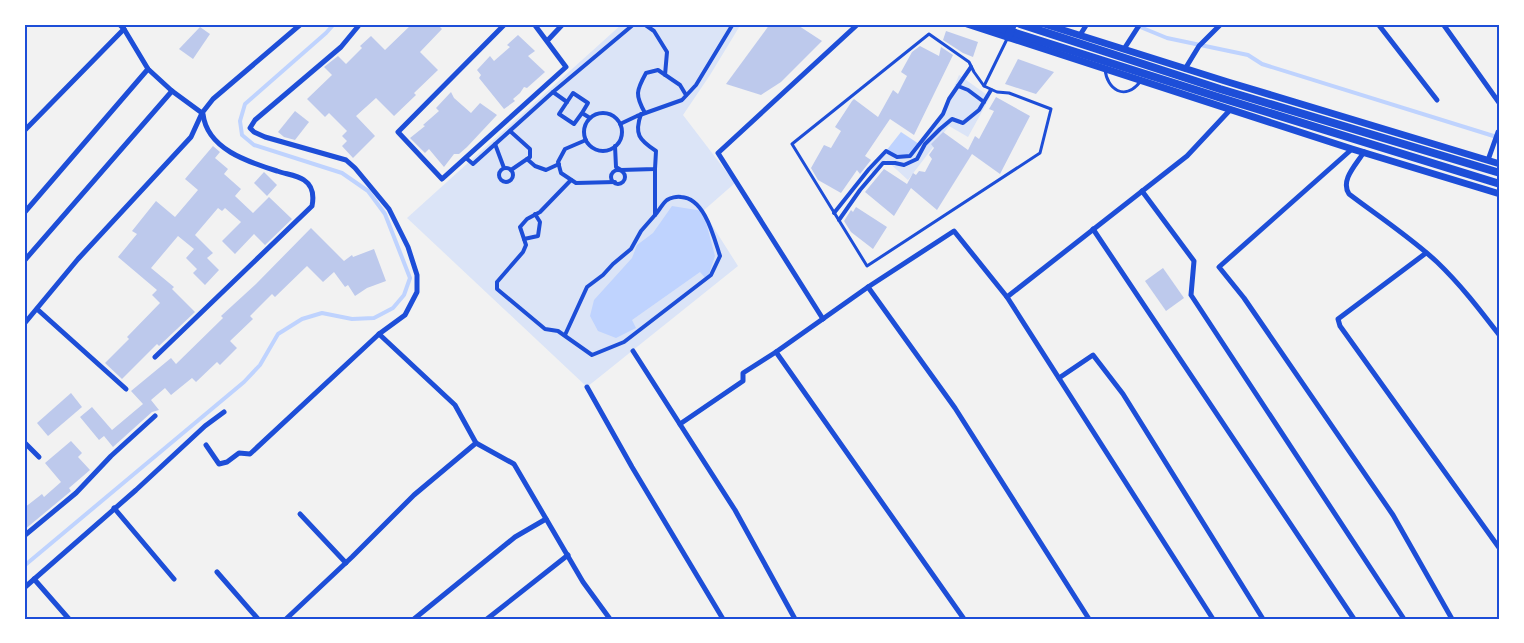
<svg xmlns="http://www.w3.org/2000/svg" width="1524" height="643" viewBox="0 0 1524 643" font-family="Cabin,sans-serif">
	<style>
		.green { fill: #dbe4f7 }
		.water { fill: #bfd3fe }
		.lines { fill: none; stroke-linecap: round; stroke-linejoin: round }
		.stream { stroke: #bfd3fe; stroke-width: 4 }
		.building { fill: #bdc9ec }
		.service { stroke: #1d4ed8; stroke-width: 3 }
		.pedestrian { stroke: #1d4ed8; stroke-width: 4 }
		.minor { stroke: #1d4ed8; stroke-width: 5 }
		.tertiary { stroke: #1d4ed8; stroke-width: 7 }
		.secondary { stroke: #1d4ed8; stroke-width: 8 }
		.neatline { fill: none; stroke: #1d4ed8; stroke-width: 2 }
	</style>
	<rect width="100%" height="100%" fill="#f2f2f2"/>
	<!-- green -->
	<g class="green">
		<polygon points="622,24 741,24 710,75 683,115 735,183 703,211 738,266 587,387 407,218"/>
		<polygon points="959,75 990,97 968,137 949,126 908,180 886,160 873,173 869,169 886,151 910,155 943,114"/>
	</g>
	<!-- water -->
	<g class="water">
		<polygon points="901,132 919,144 910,156 897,157 886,151"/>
		<polygon points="672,206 703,211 715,256 707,280 700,272 632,320 636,328 616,338 598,331 590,316 594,300 632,258 637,245 653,233"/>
	</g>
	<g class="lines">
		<!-- stream -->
		<g class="stream">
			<polyline points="1133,24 1167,38 1248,55 1262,64 1500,138"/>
			<polyline points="24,566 244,382 260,365 278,334 302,319 322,313 352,319 374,318 393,308 404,295 410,278 385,214 368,191 342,173 254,145 242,135 240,121 245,104 326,33 334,24"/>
		</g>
	</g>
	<!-- building -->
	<g class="building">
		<polygon points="412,24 437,24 442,29 420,52 438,70 414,93 416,95 394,116 376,98 356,116 375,136 353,158 342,146 347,141 342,136 347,131 329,113 325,117 307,99 332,75 324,67 338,56 346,64 362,48 360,46 371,36 385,50"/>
		<polygon points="770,24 796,24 822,41 781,82 761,95 726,84"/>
		<polygon points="200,27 210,34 193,59 179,49"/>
		<polygon points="946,31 978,42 973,57 963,53 943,40"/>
		<polygon points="518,35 535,51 528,56 545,72 527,88 524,87 520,93 513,99 515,101 504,109 479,78 481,75 477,70 490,56 494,61 510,47 507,45"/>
		<polygon points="920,46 939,56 941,47 953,55 914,135 890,119 865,156 871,160 860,174 857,170 841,193 818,180 811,168 824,145 831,148 841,131 835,127 852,101 854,99 878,117 893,90 898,94 907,76 901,72 912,52"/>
		<polygon points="1018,59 1054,72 1036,94 1005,84"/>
		<polygon points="451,92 454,98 471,113 480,103 497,115 467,147 459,154 454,154 444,167 429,149 425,153 410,138 425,126 423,125 439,111 436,108"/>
		<polygon points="996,97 1030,116 1000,174 972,154 937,210 911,188 894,216 865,192 884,169 907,184 913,173 916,175 919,171 925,172 932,159 929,155 934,148 931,144 943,132 968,150 975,136 979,139 994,111 989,109"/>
		<polygon points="295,111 309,122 295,140 284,137 278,132"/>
		<polygon points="213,146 220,152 215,158 228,169 224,174 241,189 235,196 253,213 269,197 292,219 265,245 254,234 235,254 222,241 241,222 225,208 222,211 218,208 195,235 213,253 207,258 219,270 205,285 193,273 197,269 186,258 194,249 178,236 151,268 174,287 172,289 195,312 159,346 157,344 122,379 105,363 129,339 127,337 160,303 152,295 157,290 118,257 137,234 132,231 156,201 175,217 198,190 185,179"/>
		<polygon points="264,172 277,185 267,196 254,183"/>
		<polygon points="856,207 887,227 873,249 851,232 844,221 851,210 853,212"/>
		<polygon points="311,228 344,261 352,255 353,257 374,249 386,281 367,288 355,296 348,285 345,287 334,272 323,282 307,266 275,297 272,294 250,316 253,319 230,341 237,348 220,365 217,362 196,382 192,378 171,395 165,388 151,400 159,410 152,412 113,447 104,436 99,440 80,417 92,407 112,430 143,404 131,391 171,358 176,364 223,318 221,316 256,284"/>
		<polygon points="1163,268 1184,298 1166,311 1145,281"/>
		<polygon points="71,393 82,407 48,436 37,423"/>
		<polygon points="71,441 82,453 78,457 90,470 69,488 71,491 24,530 24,508 42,494 44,497 61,482 45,463"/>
	</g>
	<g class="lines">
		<!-- service -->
		<g class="service">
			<polygon points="929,34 969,62 974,72 984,86 997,92 1009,93 1051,109 1040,153 867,266 792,144"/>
			<path d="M1105,69C1107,90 1125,101 1140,82"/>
			<polyline points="984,86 1008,37"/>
		</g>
		<!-- pedestrian -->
		<g class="pedestrian">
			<polyline points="644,24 654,31 667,52 665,75"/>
			<polyline points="958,86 968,90 984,102"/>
			<polyline points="567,102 553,92 634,24"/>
			<polyline points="582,113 588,103 573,93 559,114 574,124 582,113 590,118"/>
			<path d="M645,113C635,95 636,91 646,73L658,70L680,85L686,95"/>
			<circle cx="603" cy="132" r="19"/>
			<polyline points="620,124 637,116 682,100 696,85 733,24"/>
			<polyline points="510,131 530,149 530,157 511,170"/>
			<polyline points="586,140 565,149 558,162 561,173 576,183 615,182"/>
			<polyline points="495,144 504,168"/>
			<path d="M615,146L616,167L621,170L655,169L656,151C639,140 634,134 641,114"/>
			<polyline points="466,158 473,164 553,92"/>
			<polyline points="527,159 535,166 546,170 559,164"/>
			<circle cx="506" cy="175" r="7"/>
			<circle cx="618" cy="177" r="7"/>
			<path d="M571,180L540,212L527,219L520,227L526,245L523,252L497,282V289L545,329L558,331L592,355L624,342L711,275L720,256C714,238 705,198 681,197C677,196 670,198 667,200C662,204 659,211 655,215V169"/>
			<polyline points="834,213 869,169 886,151 897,157 910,156 943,114 949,99 971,67"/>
			<polyline points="839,220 860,190 883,163 895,163 904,165 917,159 925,144 940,129 952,119 963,123 979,110 991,90"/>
			<polyline points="524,239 538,236 540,222 535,214"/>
			<polyline points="565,335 587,287 603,275 613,264 631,249 641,231 655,215"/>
		</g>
		<!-- minor -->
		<g class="minor">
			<polyline points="119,24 124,29 148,69 172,91 202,113"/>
			<polyline points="505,24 398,132 442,179 566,67 534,24"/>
			<polyline points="1378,24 1437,100"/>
			<polyline points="1443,24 1500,104"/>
			<polyline points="1080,35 1087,24"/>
			<polyline points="548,40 563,24"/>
			<polyline points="1124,49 1140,24"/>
			<polyline points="1185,69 1199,46 1221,24"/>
			<polyline points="24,131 124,29"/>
			<polyline points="1352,149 1219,267 1244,298 1393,515 1452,619"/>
			<path d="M1364,152C1356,165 1340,180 1349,194C1378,216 1410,237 1437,262C1461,285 1480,310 1500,336"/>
			<polyline points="1488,160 1498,132 1500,131"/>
			<polyline points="1142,191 1194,261 1191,295 1404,619"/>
			<polyline points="24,213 148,69"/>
			<polyline points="1093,229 1354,619"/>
			<polyline points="1426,253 1338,319 1340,326 1500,549"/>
			<polyline points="24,261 172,91"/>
			<polyline points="868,287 955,408 1089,619"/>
			<polyline points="37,309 126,389"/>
			<polyline points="823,319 718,153 858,24"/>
			<polyline points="24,324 78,259 191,137 202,113 213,99 301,24"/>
			<polyline points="379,334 455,405 476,443 514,464 583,582 610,619"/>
			<polyline points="633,351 735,510 795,619"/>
			<polyline points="776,352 964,619"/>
			<path d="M155,357L312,206C314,196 313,186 304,180C297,175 285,174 277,171C248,162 207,149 203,114"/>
			<polyline points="1059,378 1093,355 1123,394 1263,619"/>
			<polyline points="587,387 632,467 723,619"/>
			<polyline points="680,424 743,381 743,373 776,352 868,287 954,231 1007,297"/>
			<polyline points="24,442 39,457"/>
			<polyline points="206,445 219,464 227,462 239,453 250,454 379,334 405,315 417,292 417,275 408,247 389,209 355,168 346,160 265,137 254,132 250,128 255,120 341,47 360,24"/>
			<polyline points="114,508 174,579"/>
			<polyline points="300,514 346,563"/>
			<polyline points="24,536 76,493 111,456 155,416"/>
			<polyline points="217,572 258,619"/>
			<polyline points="34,579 69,619"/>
			<polyline points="24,588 136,490 205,426 224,412"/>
			<polyline points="286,619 352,557 414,495 476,443"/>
			<polyline points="414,619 515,537 546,519"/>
			<polyline points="487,619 568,555"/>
			<polyline points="1213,619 1007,297 1187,156 1230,110"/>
		</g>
		<!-- tertiary -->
		<g class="tertiary">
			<polyline points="967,24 1352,149 1500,194"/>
			<polyline points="1044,24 1228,82 1500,164"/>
		</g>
		<!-- secondary -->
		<g class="secondary">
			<polyline points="987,24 1218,97 1500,184"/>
			<polyline points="1020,24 1220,89 1500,173"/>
			<polyline points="1008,37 1013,24"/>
		</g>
	</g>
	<!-- border -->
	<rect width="1524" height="643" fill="none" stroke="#ffffff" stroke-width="51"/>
	<rect x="26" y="26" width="1472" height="592" class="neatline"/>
</svg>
